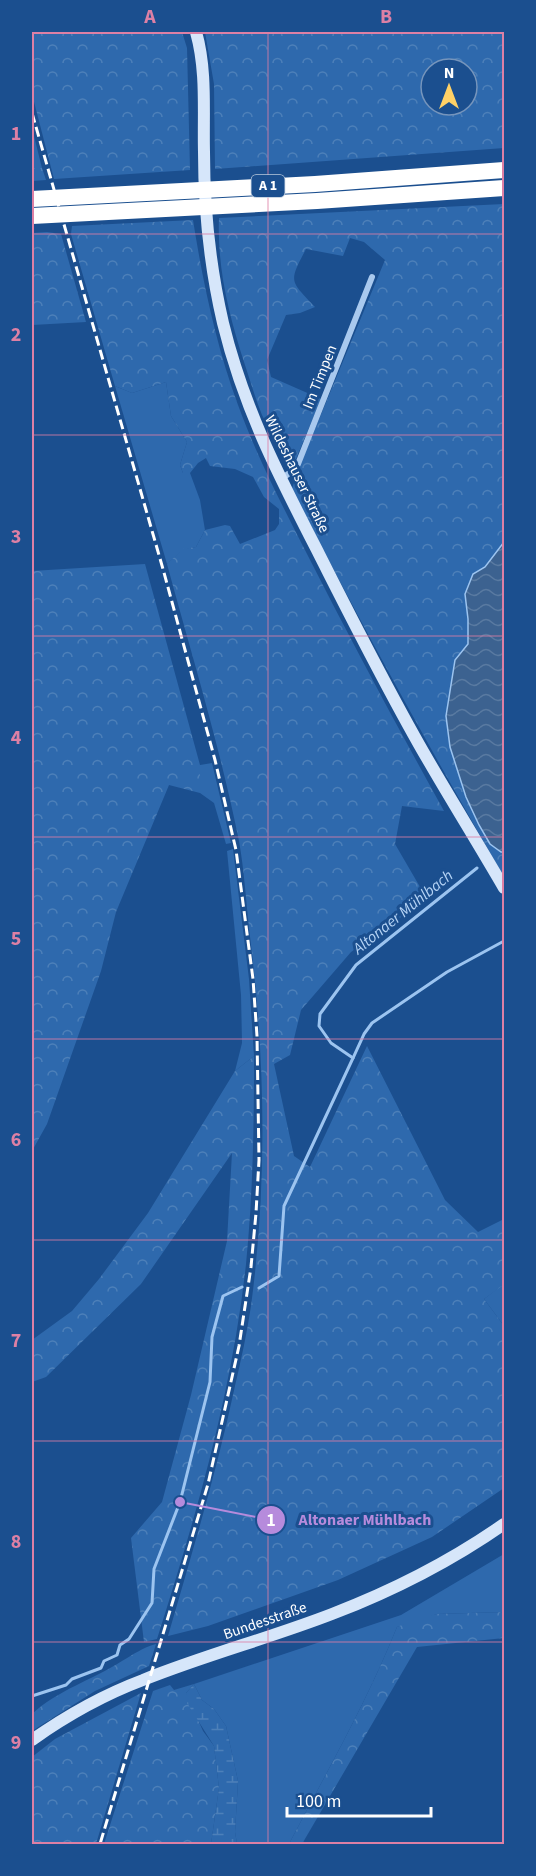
<svg xmlns="http://www.w3.org/2000/svg" width="536" height="1876" viewBox="0 0 536 1876" font-family="'Source Sans 3',sans-serif">
	<style>
		.green { fill: #2e69ad }
		.forest { fill: url(#forest-crowns); fill-rule: evenodd }
		.wetland { fill: url(#wetland-marsh) }
		.water { fill: url(#water-waves); stroke: #9cc4f0; stroke-width: 1.5 }
		.lines { fill: none; stroke-linecap: round; stroke-linejoin: round }
		.stream { stroke: #9cc4f0; stroke-width: 3 }
		.street { stroke: #a9c9ee; stroke-width: 6 }
		.secondary { stroke: #d6e6fa; stroke-width: 12 }
		.highway { stroke: #fff; stroke-width: 16 }
		.rail { stroke: #fff; stroke-width: 3; stroke-dasharray: 10 4.5; stroke-linecap: butt }
		.grid { fill: none; stroke: #dd80a5; stroke-width: 1.5; stroke-opacity: 0.55 }
		.labels { text-anchor: middle; dominant-baseline: central; stroke-width: 6; stroke-linejoin: round; paint-order: stroke }
		.shield { fill: #1b4f8f; stroke: #bbcadd; stroke-width: 1.5 }
		.shield-label { font-size: 14px; font-weight: bold; fill: #fff }
		.street-label { font-size: 15px; fill: #fff; stroke: #1b4f8f }
		.water-label { font-size: 16px; font-style: italic; fill: #b5d3f5; stroke: #1b4f8f }
		.leader { fill: none; stroke: #b68bdc; stroke-width: 2 }
		.callout-dot { fill: #b68bdc; stroke: #1b4f8f; stroke-width: 2 }
		.mark-label { font-size: 18px; text-anchor: middle; font-weight: bold; fill: #fff }
		.callout-label { font-size: 16px; text-anchor: middle; font-weight: bold; fill: #b68bdc; stroke: #1b4f8f; stroke-width: 6; stroke-linejoin: round; paint-order: stroke }
		.neatline { fill: none; stroke: #dd80a5; stroke-width: 2 }
		.grid-label { font-size: 20px; text-anchor: middle; font-weight: bold; fill: #dd80a5 }
	</style>
	<defs>
		<pattern id="forest-crowns" width="20" height="18" patternUnits="userSpaceOnUse" patternTransform="scale(1.5)"><rect width="20" height="18" fill="#2e69ad"/><path d="M2 6a3 3 0 1 1 6 0M12 15a3 3 0 1 1 6 0" fill="none" stroke="#4d80b9"/></pattern>
		<pattern id="wetland-marsh" width="20" height="14" patternUnits="userSpaceOnUse" patternTransform="scale(1.5)"><rect width="20" height="14" fill="#2e69ad"/><path d="M1 5h8M5 5V1M11 12h8M15 12V8" fill="none" stroke="#4d80b9"/></pattern>
		<pattern id="water-waves" width="16" height="10" patternUnits="userSpaceOnUse" patternTransform="scale(1.5)"><rect width="16" height="10" fill="#3c6290"/><path d="M0 5q4-4 8 0t8 0" fill="none" stroke="#597aa1"/></pattern>
	</defs>
	<rect width="100%" height="100%" fill="#1b4f8f"/>
	<!-- green -->
	<g class="green">
		<polygon points="32,128 42,168 32,168"/>
		<polygon points="166,382 171,416 187,442 180,465 183,473 190,473 200,500 205,530 196,547 183,550 167,564 115,386 132,393"/>
		<polygon points="212,763 231,843 226,844 214,803 200,793 200,765"/>
		<polygon points="233,849 249,979 254,1056 235,1071 242,1043 241,995 227,851"/>
		<polygon points="502,1285 504,1288 504,1326 484,1299"/>
		<path d="M504,1554V1612L437,1614L397,1627C367,1702 326,1773 289,1844H237L235,1832L238,1781L226,1726L214,1709L202,1700L194,1684L401,1615Z"/>
	</g>
	<!-- forest -->
	<g class="forest">
		<polygon points="32,32 182,32 187,48 190,170 54,179 32,94"/>
		<path d="M205,32H504V148L215,169L214,84ZM431,69H467V105H431Z"/>
		<polygon points="32,168 42,168 46,180 32,181"/>
		<path d="M504,204V542L485,567L473,574L465,594L468,619V644L455,660L446,716L450,747L466,796L479,825L501,852H504V877C430,749 359,621 292,489L298,470L385,260L364,242L350,238L343,256L306,249C288,283 290,280 315,307L300,313L286,315L267,360L271,377L321,399L296,459L289,463C280,447 270,431 262,415C255,398 250,380 244,362C229,315 217,268 219,218Z"/>
		<path d="M193,220C203,283 216,345 238,405C257,457 282,505 307,554C351,641 397,726 444,811L402,806L395,844L427,899L351,952L301,1010L290,1055L274,1064L294,1156L310,1167L367,1046L445,1200L478,1232L504,1219V1288L502,1286L484,1299L504,1326V1488L432,1537L338,1580L208,1626L168,1636C192,1553 217,1471 235,1386C241,1360 247,1333 251,1306C268,1180 265,1053 249,928C246,899 244,869 239,841C220,747 192,656 167,564L183,549L196,547L205,530L225,525L230,526L240,544L275,530L279,524V509L264,497L253,477L235,469L210,466L206,458L198,463L190,473H183L180,465L187,442L171,416L166,382L132,393L115,386L71,234L72,226Z"/>
		<polygon points="47,232 61,234 86,322 32,325 32,233"/>
		<polygon points="145,564 200,765 200,793 169,785 116,912 101,971 47,1124 32,1151 32,571"/>
		<path d="M254,1056C254,1126 253,1195 246,1264C232,1393 196,1516 157,1639L144,1642L131,1538L162,1502L191,1395L227,1241L232,1153L141,1284L46,1377L32,1382V1340L72,1311L99,1279L148,1213L235,1071Z"/>
		<path d="M504,1612V1638L417,1647L302,1844H289C326,1773 367,1702 397,1627L418,1618L437,1614Z"/>
		<path d="M156,1644L149,1666L95,1691L32,1731V1714C58,1690 92,1680 122,1661C134,1654 142,1648 156,1644Z"/>
		<polygon points="194,1684 186,1693 203,1731 214,1746 219,1788 211,1844 104,1844 153,1691 170,1685 174,1690"/>
		<polygon points="141,1693 96,1844 32,1844 32,1757 55,1739"/>
	</g>
	<!-- wetland -->
	<polygon class="wetland" points="194,1684 202,1700 214,1709 226,1726 238,1781 235,1832 237,1844 211,1844 219,1788 214,1746 187,1703 186,1693"/>
	<!-- water -->
	<polygon class="water" points="504,542 504,852 501,852 490,844 479,825 466,797 450,747 446,716 455,660 468,644 468,619 465,594 473,574 485,567"/>
	<g class="lines">
		<!-- stream -->
		<g class="stream">
			<polyline points="353,1058 364,1034 372,1023 447,972 504,941"/>
			<polyline points="259,1288 279,1276 284,1206 353,1058 331,1043 319,1026 320,1014 356,965 477,868"/>
			<polyline points="32,1696 66,1685 72,1679 101,1668 104,1661 117,1655 120,1645 129,1639 152,1603 154,1569 180,1502 210,1382 212,1337 223,1296 242,1287"/>
		</g>
		<!-- street -->
		<polyline class="street" points="281,479 291,472 298,464 372,277"/>
		<!-- secondary -->
		<g class="secondary">
			<path d="M196,32C207,71 203,112 204,152C204,209 210,267 223,323C244,409 279,476 319,554C354,623 389,693 428,760C453,803 479,845 504,888"/>
			<path d="M32,1740C66,1716 103,1695 143,1680C205,1655 270,1638 332,1614C392,1591 451,1561 504,1524"/>
		</g>
		<!-- highway -->
		<g class="highway">
			<polyline points="32,199 315,184 504,170"/>
			<polyline points="32,216 317,201 504,188"/>
		</g>
		<!-- rail -->
		<polyline class="rail" points="32,113 163,569 215,760 236,850 253,979 257,1036 259,1160 256,1213 251,1267 239,1346 208,1484 100,1844"/>
	</g>
	<!-- grid -->
	<path class="grid" d="M268,32V1844M32,234H504M32,435H504M32,636H504M32,837H504M32,1039H504M32,1240H504M32,1441H504M32,1642H504"/>
	<g class="labels">
		<!-- shield labels -->
		<rect class="shield" x="251.5" y="175" width="33" height="22" rx="4.5"/>
		<g class="shield-label">
			<text x="268" y="186">A 1</text>
		</g>
		<!-- street labels -->
		<g class="street-label">
			<text transform="translate(320 377) rotate(-68)">Im Timpen</text>
			<text transform="translate(297 474) rotate(64)">Wildeshauser Straße</text>
			<text transform="translate(265 1621) rotate(-19)">Bundesstraße</text>
		</g>
		<!-- water labels -->
		<g class="water-label">
			<text transform="translate(403 912) rotate(-39)">Altonaer Mühlbach</text>
		</g>
	</g>
	<!-- callouts -->
	<path class="leader" d="M180 1502L271 1520"/>
	<g class="callout-dot">
		<circle cx="180" cy="1502" r="6"/>
		<circle cx="271" cy="1520" r="15"/>
	</g>
	<g class="mark-label">
		<text x="271" y="1526">1</text>
	</g>
	<g class="callout-label">
		<text x="365" y="1525">Altonaer Mühlbach</text>
	</g>
	<!-- border -->
	<rect width="536" height="1876" fill="none" stroke="#1b4f8f" stroke-width="66"/>
	<!-- north arrow -->
	<g transform="translate(449 87)"><circle r="28" fill="#1b4f8f" stroke="#7695bc" stroke-width="1.5"/>
	<path d="M0-4.5L10 22L0 15L-10 22Z" fill="#ffd166"/>
	<text y="-9" font-size="16" font-weight="bold" text-anchor="middle" fill="#ffffff">N</text>
	</g>
	<!-- scale -->
	<path d="M287 1807v9h144v-9" fill="none" stroke="#ffffff" stroke-width="3"/>
	<text x="296" y="1807" font-size="18" fill="#ffffff" stroke="#1b4f8f" stroke-width="4.5" paint-order="stroke">100 m</text>
	<rect x="33" y="33" width="470" height="1810" class="neatline"/>
	<g class="grid-label">
		<text x="150" y="23">A</text>
		<text x="386" y="23">B</text>
		<text x="16" y="140">1</text>
		<text x="16" y="341">2</text>
		<text x="16" y="543">3</text>
		<text x="16" y="744">4</text>
		<text x="16" y="945">5</text>
		<text x="16" y="1146">6</text>
		<text x="16" y="1347">7</text>
		<text x="16" y="1548">8</text>
		<text x="16" y="1749">9</text>
	</g>
</svg>
